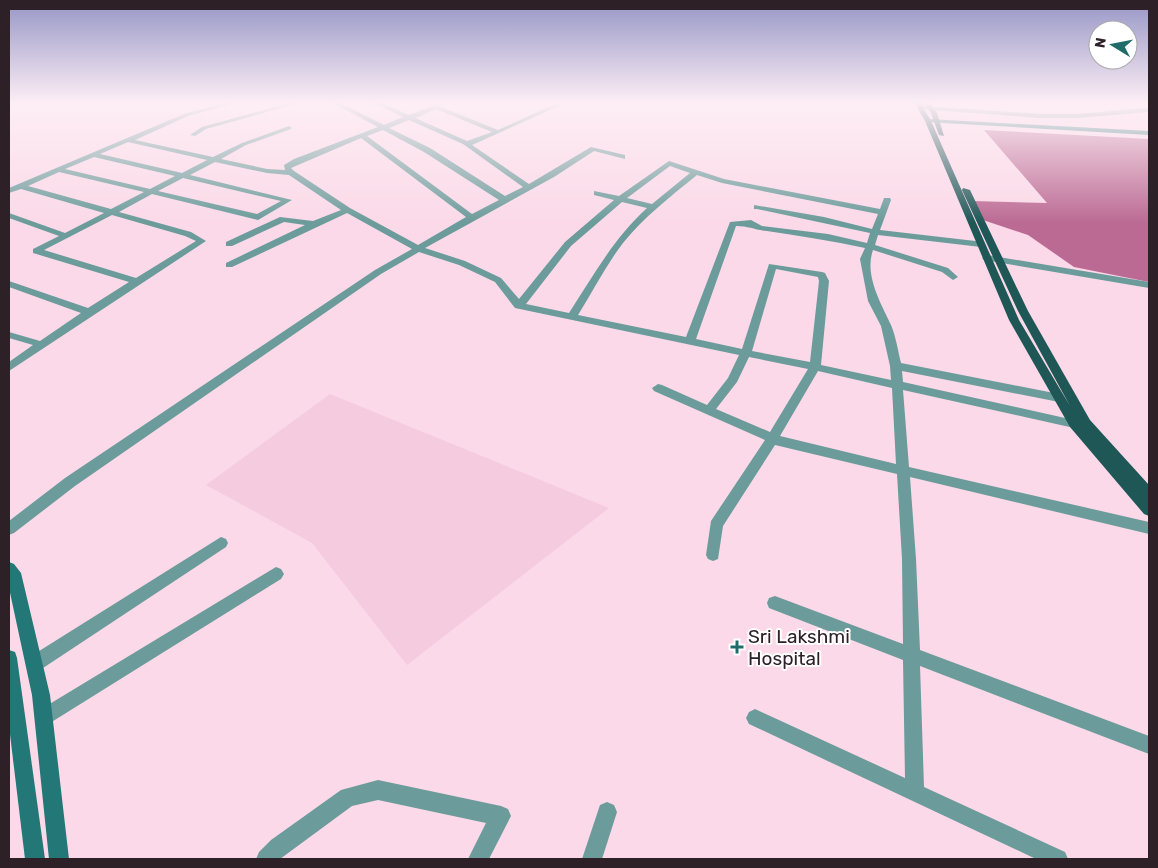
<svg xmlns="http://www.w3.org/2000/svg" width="1158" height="868" viewBox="0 0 1158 868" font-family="Rubik,sans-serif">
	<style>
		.built { fill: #f5ccdf }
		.water { fill: #bb6a93 }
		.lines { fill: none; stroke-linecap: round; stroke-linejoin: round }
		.street { fill: #6b9b9a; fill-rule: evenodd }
		.secondary { fill: #237776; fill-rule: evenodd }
		.primary { fill: #1f5757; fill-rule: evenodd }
		.poi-dot { fill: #206c6b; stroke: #fff; stroke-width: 2 }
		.labels { text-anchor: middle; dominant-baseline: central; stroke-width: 4; stroke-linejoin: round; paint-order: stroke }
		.near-poi-label { font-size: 19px; fill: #2d2127; stroke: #fff; text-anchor: start }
	</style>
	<rect width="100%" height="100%" fill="#fbd9e8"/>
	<!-- built -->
	<polygon class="built" points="330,394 609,508 407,665 312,543 206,485"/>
	<!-- water -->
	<polygon class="water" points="984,130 1149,139 1149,282 1074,267 1028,235 980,219 972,201 1047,203"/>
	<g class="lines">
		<!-- street -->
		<g class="street">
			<path d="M230,102H238L188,116L135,140L213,157L242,143L289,126L292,128L291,129L246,145L221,159L267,169L285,170L284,165L294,159L378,127L331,102H338L384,125L403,117L372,102H379L409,115L436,105L498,130L555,104H559V106L472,145L529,184L591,147L625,155V159L594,151L554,177L425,248L465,261L501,278L519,299L565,242L614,200L594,195V191L619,196L669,161L724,179L880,209L884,198H890L891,200L880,230L984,242L985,244L981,247L878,235L875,245L948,268L958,277L953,280L942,272L873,250C864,275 881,303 891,325C896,337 898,351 901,363L1059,394L1065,398L1059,402L902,371L903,382L1074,420L1080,424L1074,428L903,390L909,467L1149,522V534L910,477L916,559L920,650L1149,736V754L920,666L924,787L1065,852L1068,859H1036L749,724L746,718L749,712L755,709L905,778L903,660L769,608L767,603L769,598L775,596L903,644L902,559L897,474L775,445L723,526L718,559L713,561L708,559L706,555L711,521L765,440L654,391L652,388L658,384L662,385L707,405L728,378L739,355L515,308L495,282L459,265L419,252L381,274L75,486L14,533L9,535V521L65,478L375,270L412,249L347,213L232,267H226V263L305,225L284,222L232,246H226V242L280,217L313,221L341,210L289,175L267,173L215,162L190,175L292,200L258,220L152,194L119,212L191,232L206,241L9,371V362L33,345L9,338V332L40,341L81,313L9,287V281L88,308L129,282L33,253V249L59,236L9,218V213L65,233L104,213L21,189L9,193V188L184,114ZM436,109L492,132L467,141L415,118ZM409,120L463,144L523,187L505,196L430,148L389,128ZM383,130L424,152L499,200L472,214L367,136ZM361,138L466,217L418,245L350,208L294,171L291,168ZM128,142L207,160L182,173L100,154ZM94,157L175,176L150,189L65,169ZM670,166L690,173L652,204L627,198ZM59,172L144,192L111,209L28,186ZM697,175L722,183L878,214L872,229L824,217L754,205V209H757L870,233L867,243L828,234L762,226L751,220L730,222L686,337L578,315C593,291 606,265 623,243C644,217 671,196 697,175ZM183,178L281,201L257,214L158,191ZM622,202L647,208C614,238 593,276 569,313L526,304L571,246ZM112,215L185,236L196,241L136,278L44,250ZM736,226C749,226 755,230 767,231C800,236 832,241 865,248L860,259L868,301L881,326L890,366L891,380L821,365L829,281L825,273L822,272L769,264L742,349L696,339ZM776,269L818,277L819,281L810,362L752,351ZM749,357L808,369L770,432L716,409L737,382ZM818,371L892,388L896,464L780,436Z"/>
			<polygon points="294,102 302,102 206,129 195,136 190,135 202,127"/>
			<polygon points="920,106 1041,114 1077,114 1149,108 1149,112 1077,118 1041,118 918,109"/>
			<polygon points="987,255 1149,282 1149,288 984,260 982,258"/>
			<polygon points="221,537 226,539 228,543 226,547 40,670 34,672 28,670 26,664 28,658"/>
			<polygon points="276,567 281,569 284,574 281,579 50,723 44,726 38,723 35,717 38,711"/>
			<polygon points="378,780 501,806 508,809 511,816 489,859 468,859 486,823 378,800 352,806 280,859 256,859 259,852 271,840 341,790"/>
			<polygon points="607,802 614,805 617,812 602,859 582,859 600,805"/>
		</g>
		<!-- secondary -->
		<g class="secondary">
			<polygon points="911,102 920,102 917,104"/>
			<polygon points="928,119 1149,131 1149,135 926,122 926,120"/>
			<polygon points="9,562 14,564 21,573 50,695 69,859 49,859 32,695 9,588"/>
			<polygon points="9,650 15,652 17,658 45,859 25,859 9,726"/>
		</g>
		<!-- primary -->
		<g class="primary">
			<polygon points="914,102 920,102 931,121 1019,320 1070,406 1018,311 962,190 963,188 970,190 1028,311 1090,420 1149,485 1149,499 1148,499 1149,516 1144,514 1070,427 1009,320 925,121"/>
			<polygon points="923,102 929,102 937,113 944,136 939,135 931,113"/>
		</g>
	</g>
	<!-- sky -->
	<linearGradient id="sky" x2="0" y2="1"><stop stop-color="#9696c6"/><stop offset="0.46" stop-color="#fdeef5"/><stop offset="1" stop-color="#fdeef5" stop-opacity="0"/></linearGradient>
	<rect width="1158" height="223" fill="url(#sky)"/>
	<!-- markers -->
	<path class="poi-dot" d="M734.5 639.5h5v5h5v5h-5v5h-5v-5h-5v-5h5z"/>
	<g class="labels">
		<!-- near-poi labels -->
		<g class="near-poi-label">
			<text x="748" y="636">Sri Lakshmi<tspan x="748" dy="22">Hospital</tspan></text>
		</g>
	</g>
	<!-- border -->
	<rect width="1158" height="868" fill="none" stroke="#2d2127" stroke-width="20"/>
	<!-- north arrow -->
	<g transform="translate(1113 45) rotate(280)"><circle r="24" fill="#ffffff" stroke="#aba6a9"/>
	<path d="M0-4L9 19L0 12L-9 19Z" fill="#206c6b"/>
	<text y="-8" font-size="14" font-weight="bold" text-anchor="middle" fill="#2d2127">N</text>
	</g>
</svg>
